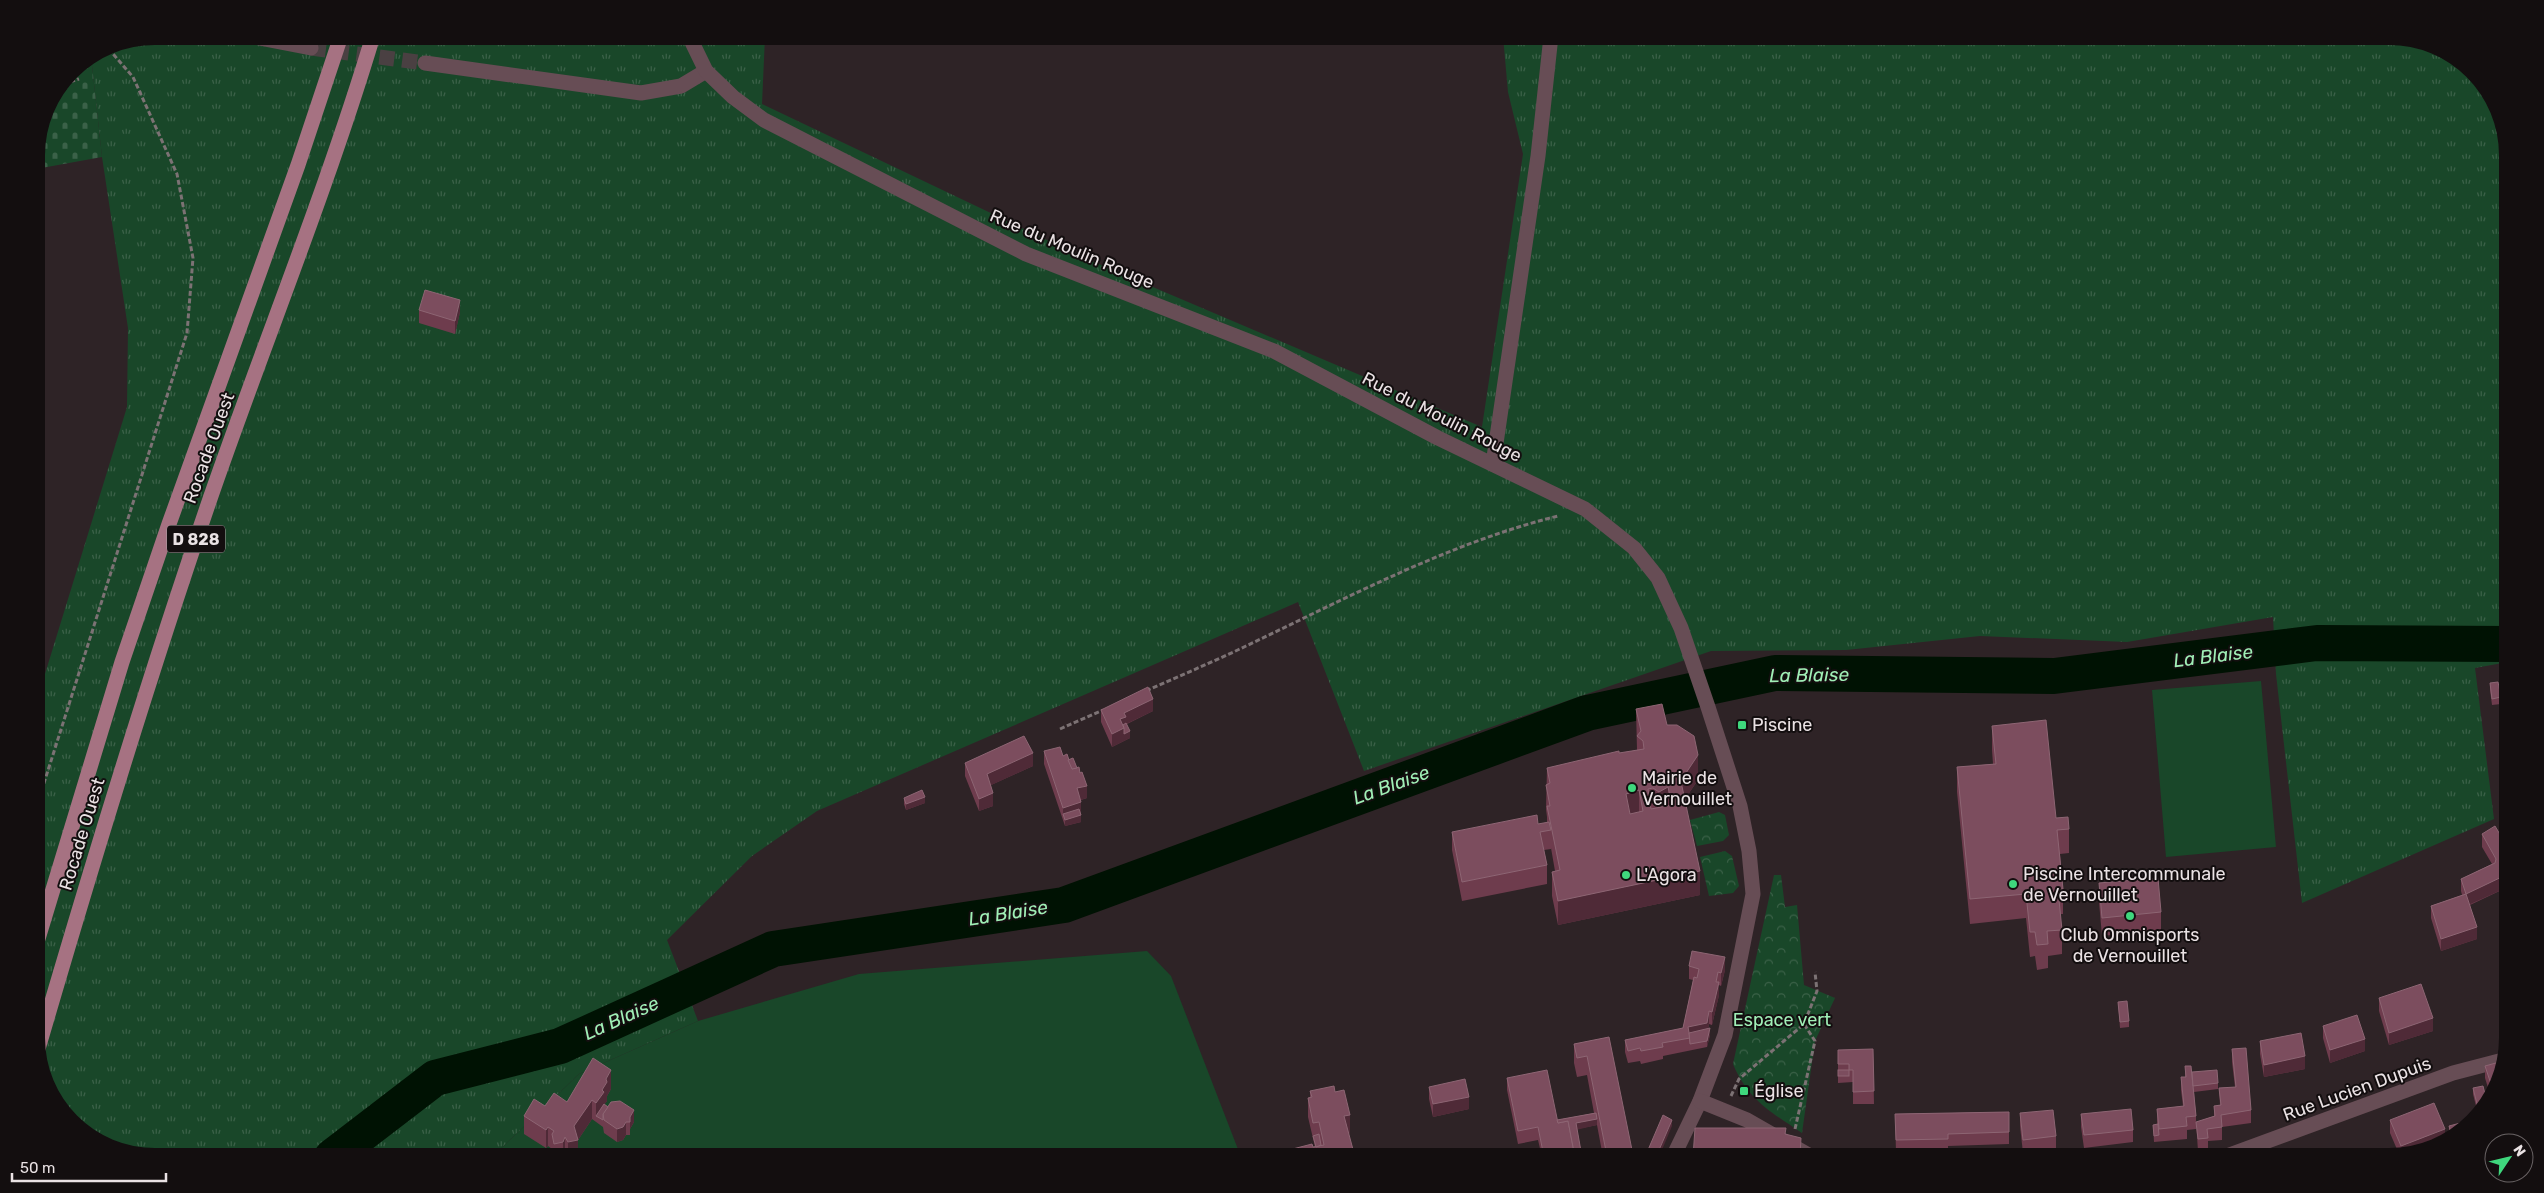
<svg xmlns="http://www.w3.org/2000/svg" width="2544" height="1193" viewBox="0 0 2544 1193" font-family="Rubik,sans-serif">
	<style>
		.grass { fill: url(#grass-tufts) }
		.cemetery { fill: url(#cemetery-stones) }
		.park { fill: url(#park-crowns) }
		.garden { fill: #194729 }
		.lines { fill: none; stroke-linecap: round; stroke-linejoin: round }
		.river { stroke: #001203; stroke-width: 36 }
		.minor-tunnel { stroke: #4a4042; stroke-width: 15; stroke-dasharray: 15 8; stroke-linecap: butt }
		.path { stroke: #7c7274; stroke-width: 3; stroke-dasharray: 5 2.5; stroke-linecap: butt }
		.minor { stroke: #674d55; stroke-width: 15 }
		.tertiary { stroke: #674d55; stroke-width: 15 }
		.primary { stroke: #a67282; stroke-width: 15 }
		.wall { fill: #6e3c4d }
		.shaded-wall { fill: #4f2a37 }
		.building { fill: #7c4d5e; stroke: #8d6573; fill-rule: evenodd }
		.poi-dot { fill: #3fd77d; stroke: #130e0f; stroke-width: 2 }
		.labels { text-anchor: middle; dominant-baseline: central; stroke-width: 4; stroke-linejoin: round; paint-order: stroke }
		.shield { fill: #130e0f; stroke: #aaa2a4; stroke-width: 1 }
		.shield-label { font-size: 16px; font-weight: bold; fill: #eae2e4 }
		.street-label { font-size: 18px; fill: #eae2e4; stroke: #130e0f }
		.poi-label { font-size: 18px; fill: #eae2e4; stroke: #130e0f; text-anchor: start }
		.park-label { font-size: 18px; fill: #a1f1b8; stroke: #130e0f }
		.water-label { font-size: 19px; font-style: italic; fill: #a0efb6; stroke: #130e0f }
	</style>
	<defs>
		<pattern id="grass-tufts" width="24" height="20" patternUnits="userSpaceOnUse" patternTransform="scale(1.25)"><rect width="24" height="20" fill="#194729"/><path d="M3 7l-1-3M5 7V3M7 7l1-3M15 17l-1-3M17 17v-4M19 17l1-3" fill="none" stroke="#3b6148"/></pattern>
		<pattern id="cemetery-stones" width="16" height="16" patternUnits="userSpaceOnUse" patternTransform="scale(1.25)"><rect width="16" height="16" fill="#194729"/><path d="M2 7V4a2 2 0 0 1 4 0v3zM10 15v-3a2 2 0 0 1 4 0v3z" fill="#3b6148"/></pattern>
		<pattern id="park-crowns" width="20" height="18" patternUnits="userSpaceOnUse" patternTransform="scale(1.25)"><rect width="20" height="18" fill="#194729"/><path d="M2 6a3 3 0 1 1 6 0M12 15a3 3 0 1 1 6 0" fill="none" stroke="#3b6148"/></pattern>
	</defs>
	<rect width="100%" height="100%" fill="#2e2326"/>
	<!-- grass -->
	<polygon class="grass" points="155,36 765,36 762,104 1087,259 1482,427 1523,154 1508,92 1503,36 2389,36 2435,45 2488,89 2508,148 2508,280 2499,282 2508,329 2508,662 2475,668 2494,819 2302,903 2276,674 2273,617 2127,642 1980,636 1846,650 1711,651 1364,771 1298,602 817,811 752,856 667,940 698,1021 579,1074 492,1157 155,1157 109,1148 56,1104 37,1046 37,700 127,407 128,328 102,157 92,65 94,56 110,45"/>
	<!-- cemetery -->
	<polygon class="cemetery" points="92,65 102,157 36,169 36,148 45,109 71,71"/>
	<!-- park -->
	<g class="park">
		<polygon points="1719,812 1725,815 1729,835 1723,841 1697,846 1690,820"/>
		<polygon points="1725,851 1732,856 1739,886 1733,893 1709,896 1700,857"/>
		<path d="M1774,875H1781L1785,907L1797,905L1804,985L1835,998L1815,1041L1802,1133C1771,1112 1748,1100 1733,1064Z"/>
	</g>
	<!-- garden -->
	<g class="garden">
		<polygon points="2261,681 2276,847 2166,857 2152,690"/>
		<polygon points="1147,951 1171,976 1241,1157 492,1157 579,1074 698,1021 859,974"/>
	</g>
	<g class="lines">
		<!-- river -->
		<polyline class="river" points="332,1157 435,1078 560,1046 773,949 1064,905 1587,713 1775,673 2054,676 2317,643 2508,644"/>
		<!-- minor-tunnel -->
		<polyline class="minor-tunnel" points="311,48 425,63"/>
		<!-- path -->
		<g class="path">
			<polyline points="63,84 79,79"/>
			<path d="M1146,691C1179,676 1213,662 1246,646C1347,598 1449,543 1558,516"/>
			<polyline points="1060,729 1103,710"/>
			<polyline points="37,805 187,333 193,258 177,174 133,77 107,47"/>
			<polyline points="1731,1096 1739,1079 1804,1024"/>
			<polyline points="1795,1129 1815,1041 1804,1024 1817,991 1815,972"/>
		</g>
		<!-- minor -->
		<g class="minor">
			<polyline points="250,36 311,48"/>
			<polyline points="425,63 641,93 681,86 706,71"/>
			<polyline points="1493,464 1538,156 1551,36"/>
		</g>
		<!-- tertiary -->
		<g class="tertiary">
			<polyline points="689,36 706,71 733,97 764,120 1026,254 1274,351 1438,438 1585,509 1634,548 1658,578 1681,628 1708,707 1740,806 1749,851 1753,894 1725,1035 1700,1101 1673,1157"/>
			<polyline points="1700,1101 1747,1120 1812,1157"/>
			<polyline points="2224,1157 2453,1073 2503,1060"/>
		</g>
		<!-- primary -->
		<g class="primary">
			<polyline points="37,942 122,662 169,524 298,165 341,36"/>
			<path d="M38,1049C92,864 148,679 211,496C264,343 326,192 373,36"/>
		</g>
	</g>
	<!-- wall -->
	<g class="wall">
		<polygon points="419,310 460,312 455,334 419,323"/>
		<polygon points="2490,683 2501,697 2501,704 2492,705 2490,690"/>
		<polygon points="1636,709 1667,725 1698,780 1685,799 1700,895 1558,925 1552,896 1552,872 1555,871 1551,848 1551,849 1544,850 1547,865 1547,884 1462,901 1452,850 1452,832 1538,824 1547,823 1547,817 1546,809 1547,768 1637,750"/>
		<polygon points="1101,710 1153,711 1127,724 1130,738 1112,747 1101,722"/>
		<polygon points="1992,726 2056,818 2069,829 2069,853 2060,854 2063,889 2063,914 2060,914 2062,930 2062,954 2048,956 2048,968 2037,970 2035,956 2030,957 2026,918 1970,924 1957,792 1957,767 1993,764 1992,750"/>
		<polygon points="1044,751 1063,756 1068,760 1087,798 1081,800 1081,822 1065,826 1044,764"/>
		<polygon points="965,763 1033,766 991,785 993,806 979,811 965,776"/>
		<polygon points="904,798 925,803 906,810 904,804"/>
		<polygon points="2482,834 2508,848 2508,887 2470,905 2477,939 2441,951 2431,918 2431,906 2462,895 2461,891 2461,879 2492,864 2482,847"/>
		<polygon points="2099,883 2161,912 2161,930 2102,936 2099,902"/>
		<polygon points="1689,966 1725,970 1721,986 1719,985 1719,995 1712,1025 1709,1024 1708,1029 1710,1035 1707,1047 1663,1056 1663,1059 1641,1064 1640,1061 1628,1063 1625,1052 1625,1040 1683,1028 1693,980 1689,979"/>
		<polygon points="2379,998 2433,1031 2389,1045 2379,1011"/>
		<polygon points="2118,1002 2129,1021 2129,1027 2120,1028"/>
		<polygon points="2323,1026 2365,1051 2330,1063 2323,1038"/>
		<polygon points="1609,1037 1632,1157 1603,1157 1597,1125 1577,1129 1582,1157 1542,1157 1538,1140 1518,1144 1507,1090 1507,1078 1557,1120 1594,1113 1587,1075 1577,1077 1574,1063 1574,1044"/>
		<polygon points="2260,1041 2305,1069 2264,1077 2260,1054"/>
		<polygon points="1873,1049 1874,1104 1853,1104 1853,1082 1838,1083 1838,1050"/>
		<polygon points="2232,1049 2251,1110 2251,1123 2222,1127 2222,1140 2208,1141 2208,1150 2198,1151 2196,1122 2214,1116 2214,1106 2220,1105 2219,1088 2235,1087 2232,1062"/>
		<polygon points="2185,1066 2192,1072 2218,1083 2218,1089 2194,1092 2196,1116 2196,1129 2187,1130 2187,1139 2154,1142 2153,1125 2157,1124 2157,1109 2183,1106 2181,1090 2181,1077 2185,1077"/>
		<polygon points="2485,1066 2499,1084 2490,1094 2485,1078"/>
		<polygon points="1429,1087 1469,1109 1433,1117 1429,1099"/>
		<polygon points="2473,1088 2486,1098 2477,1110 2473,1094"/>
		<polygon points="611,1089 607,1096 607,1101 604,1104 634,1122 630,1129 630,1135 626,1135 623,1140 617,1142 604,1133 603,1127 592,1119 578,1140 578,1157 566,1157 565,1156 565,1157 553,1157 552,1149 548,1146 546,1148 524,1134 524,1116 545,1106 567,1102"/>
		<polygon points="1310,1091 1335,1092 1350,1133 1348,1134 1355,1157 1285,1157 1285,1151 1315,1147 1308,1117 1308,1098 1310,1098"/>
		<polygon points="2009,1112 2009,1144 1948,1146 1948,1151 1896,1153 1895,1114"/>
		<polygon points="2020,1113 2056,1136 2056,1149 2023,1153 2020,1126"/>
		<polygon points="2081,1114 2133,1130 2133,1142 2084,1148 2081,1127"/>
		<polygon points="2390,1120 2445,1140 2399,1154 2390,1133"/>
		<polygon points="2449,1126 2455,1137 2450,1138 2449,1132"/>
		<polygon points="1786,1134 1801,1157 1693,1157"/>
	</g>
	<!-- shaded-wall -->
	<g class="shaded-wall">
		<polygon points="460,300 460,312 455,334 455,321"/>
		<polygon points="1153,699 1153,711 1126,724 1130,731 1130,738 1112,747 1112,734 1124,713"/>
		<polygon points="1033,753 1033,766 987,787 987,774"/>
		<polygon points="1698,755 1698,780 1684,800 1680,777"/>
		<polygon points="1087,786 1087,798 1077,801 1077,788"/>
		<polygon points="1668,787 1668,811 1659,817 1659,792"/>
		<polygon points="1639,790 1639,815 1626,818 1626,794"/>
		<polygon points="993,793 993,806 979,811 979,799"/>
		<polygon points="925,797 925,803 906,810 906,804"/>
		<polygon points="1081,802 1081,814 1063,814 1063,808"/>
		<polygon points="1081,815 1081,822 1065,826 1065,820"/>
		<polygon points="1700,871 1700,895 1558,925 1558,901"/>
		<polygon points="2508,874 2508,887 2466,906 2466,894"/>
		<polygon points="2477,927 2477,939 2441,951 2441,939"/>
		<polygon points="1725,957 1725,970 1721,986 1721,973"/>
		<polygon points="1719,982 1719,995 1712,1025 1712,1012"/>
		<polygon points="1709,1011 1709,1024 1707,1035 1690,1039 1688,1027"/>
		<polygon points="2433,1018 2433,1031 2389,1045 2389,1033"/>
		<polygon points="1710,1028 1710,1035 1707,1047 1707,1041"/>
		<polygon points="2365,1039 2365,1051 2330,1063 2330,1050"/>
		<polygon points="2305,1056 2305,1069 2264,1077 2264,1065"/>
		<polygon points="611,1070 611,1089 607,1096 607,1101 596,1116 596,1122 596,1103 606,1079"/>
		<polygon points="2499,1082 2499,1084 2491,1093 2491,1084"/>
		<polygon points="1469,1097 1469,1109 1433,1117 1433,1104"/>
		<polygon points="592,1100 592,1119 578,1140 578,1157 568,1157 568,1142 574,1126"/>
		<polygon points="634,1110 634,1122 630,1129 630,1117"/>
		<polygon points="1350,1115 1350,1133 1344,1135 1344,1116"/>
		<polygon points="1597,1119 1597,1125 1576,1130 1576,1123"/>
		<polygon points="1672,1120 1672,1126 1659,1157 1656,1157"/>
		<polygon points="626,1122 626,1135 623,1140 617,1142 617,1129"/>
		<polygon points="548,1127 548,1146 546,1148 546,1130"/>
		<polygon points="2445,1129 2445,1140 2401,1153 2401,1146"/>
		<polygon points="565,1137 565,1157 563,1157 563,1142"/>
		<polygon points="1801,1138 1801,1157 1800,1157 1800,1155"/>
		<polygon points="1632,1150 1632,1157 1607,1157 1607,1156"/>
	</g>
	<!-- building -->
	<g class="building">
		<polygon points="425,290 460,300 455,321 419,310"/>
		<polygon points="2498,682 2501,697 2492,699 2490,683"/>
		<polygon points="1148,687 1153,699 1124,713 1126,717 1120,719 1124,728 1112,734 1101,710"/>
		<path d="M1662,704L1667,725H1677L1694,736L1698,755L1684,776L1680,777L1700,871L1558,901L1552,872L1560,870L1547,806H1550L1546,785L1550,783L1547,768L1619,751V753L1644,749L1643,741L1637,736L1641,731L1636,709ZM1668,787L1672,805L1651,809L1648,789L1653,788L1659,792ZM1639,790L1643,811L1630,814L1626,794Z"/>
		<polygon points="2046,720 2056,818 2068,817 2069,829 2057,830 2063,889 2058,890 2062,930 2047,931 2048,944 2037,945 2035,932 2030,932 2026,894 1970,899 1957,767 1996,764 1992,726"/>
		<polygon points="1126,723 1130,731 1124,734 1124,728 1123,725"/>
		<polygon points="1024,736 1033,753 987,774 993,793 979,799 965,763"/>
		<polygon points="1060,747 1063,756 1067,754 1072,769 1079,767 1080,773 1082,772 1087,786 1077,788 1081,802 1063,808 1044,751"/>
		<polygon points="1073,758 1077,768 1072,769 1068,760"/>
		<polygon points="922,790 925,797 906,804 904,798"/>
		<polygon points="1079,809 1081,815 1065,820 1063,814"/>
		<polygon points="1537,815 1538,824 1549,822 1551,830 1540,832 1547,865 1462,882 1452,832"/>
		<polygon points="2495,826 2508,848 2508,874 2466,894 2461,879 2495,863 2496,859 2482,834"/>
		<polygon points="2158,878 2161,912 2102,918 2099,883"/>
		<polygon points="2466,894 2477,927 2441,939 2431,906"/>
		<polygon points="1692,951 1725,957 1721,973 1718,972 1716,982 1719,982 1712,1012 1709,1011 1707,1023 1688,1027 1690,1038 1662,1043 1663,1047 1641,1051 1640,1048 1628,1051 1625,1040 1683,1028 1694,977 1697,978 1699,969 1689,966"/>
		<polygon points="2421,984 2433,1018 2389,1033 2379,998"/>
		<polygon points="2127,1001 2129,1021 2120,1022 2118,1002"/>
		<polygon points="2357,1015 2365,1039 2330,1050 2323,1026"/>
		<polygon points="1710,1028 1707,1041 1690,1044 1689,1033"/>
		<polygon points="2301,1033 2305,1056 2264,1065 2260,1041"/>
		<polygon points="1609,1037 1632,1150 1607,1156 1587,1056 1577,1058 1574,1044"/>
		<polygon points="2246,1048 2251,1110 2221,1115 2222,1127 2207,1129 2208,1138 2198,1139 2196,1122 2215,1116 2214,1106 2221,1105 2219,1088 2236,1087 2232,1049"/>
		<polygon points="1873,1049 1874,1091 1853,1092 1853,1070 1849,1070 1849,1064 1838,1064 1838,1050"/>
		<polygon points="593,1058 611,1070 606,1079 607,1082 602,1090 604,1092 596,1103 592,1100 574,1126 578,1140 568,1142 565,1137 563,1142 554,1144 552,1134 554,1131 548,1127 546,1130 524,1116 534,1099 545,1106 554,1093 567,1102"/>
		<polygon points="2503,1061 2499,1082 2491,1084 2485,1066"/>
		<polygon points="2185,1066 2191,1066 2196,1116 2186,1117 2187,1126 2159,1129 2157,1109 2184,1106 2181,1077 2186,1077"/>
		<polygon points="1547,1070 1558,1123 1568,1121 1575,1157 1544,1157 1538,1127 1518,1131 1507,1078"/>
		<rect x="1838" y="1070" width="11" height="6"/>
		<polygon points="2217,1070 2218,1083 2193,1086 2192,1072"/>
		<polygon points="1465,1079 1469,1097 1433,1104 1429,1087"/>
		<polygon points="1334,1086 1335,1092 1344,1090 1350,1115 1344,1116 1355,1157 1286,1157 1285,1151 1312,1144 1313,1147 1324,1145 1319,1122 1313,1123 1308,1098 1312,1097 1310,1091"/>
		<polygon points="2483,1086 2486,1098 2478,1108 2473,1088"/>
		<polygon points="620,1101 634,1110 630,1117 630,1122 626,1122 623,1127 617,1129 604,1120 603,1114 611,1102"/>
		<polygon points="2434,1103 2445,1129 2401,1146 2390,1120"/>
		<polygon points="604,1104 608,1107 603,1114 603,1120 596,1116"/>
		<polygon points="2131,1109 2133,1130 2084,1135 2081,1114"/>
		<polygon points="2053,1110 2056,1136 2023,1140 2020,1113"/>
		<polygon points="2009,1112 2009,1132 1948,1134 1948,1139 1896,1140 1895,1114"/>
		<polygon points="1596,1113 1597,1119 1576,1123 1582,1157 1575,1157 1568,1121 1558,1123 1557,1120"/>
		<polygon points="1663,1115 1672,1120 1656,1157 1645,1157"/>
		<polygon points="2468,1121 2455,1137 2452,1137 2449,1126"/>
		<polygon points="2158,1124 2159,1135 2154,1136 2153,1125"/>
		<polygon points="1695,1128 1786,1128 1785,1134 1801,1138 1800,1155 1792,1154 1791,1157 1693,1157"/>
		<polygon points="1319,1134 1321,1145 1316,1147 1313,1136"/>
	</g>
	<!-- markers -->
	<g class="poi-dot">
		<rect x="1737" y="720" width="10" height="10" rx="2.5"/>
		<circle cx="1632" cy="788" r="5"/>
		<circle cx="1626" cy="875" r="5"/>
		<circle cx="2013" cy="884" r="5"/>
		<circle cx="2130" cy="916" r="5"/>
		<rect x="1739" y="1086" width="10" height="10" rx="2.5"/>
	</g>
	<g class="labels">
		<!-- shield labels -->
		<rect class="shield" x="167" y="525.5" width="58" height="27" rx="4"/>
		<g class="shield-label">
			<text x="196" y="539">D 828</text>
		</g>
		<!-- street labels -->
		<g class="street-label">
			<text transform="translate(1072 249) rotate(23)">Rue du Moulin Rouge</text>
			<text transform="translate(1442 417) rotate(27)">Rue du Moulin Rouge</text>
			<text transform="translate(209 448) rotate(-70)">Rocade Ouest</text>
			<text transform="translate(82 834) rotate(-73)">Rocade Ouest</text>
			<text transform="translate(2357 1089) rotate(-20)">Rue Lucien Dupuis</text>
		</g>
		<!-- poi labels -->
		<g class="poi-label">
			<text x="1752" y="725">Piscine</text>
			<text x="1642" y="778">Mairie de<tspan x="1642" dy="21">Vernouillet</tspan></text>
			<text x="2023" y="874">Piscine Intercommunale<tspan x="2023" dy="21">de Vernouillet</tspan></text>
			<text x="1636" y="875">L'Agora</text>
			<text x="2130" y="935" text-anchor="middle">Club Omnisports<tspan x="2130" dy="21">de Vernouillet</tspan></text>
			<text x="1754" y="1091">Église</text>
		</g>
		<!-- park labels -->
		<g class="park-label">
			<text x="1782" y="1020">Espace vert</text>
		</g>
		<!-- water labels -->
		<g class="water-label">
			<text transform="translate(2213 656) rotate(-7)">La Blaise</text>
			<text transform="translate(1809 675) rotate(-1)">La Blaise</text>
			<text transform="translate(1391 785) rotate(-20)">La Blaise</text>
			<text transform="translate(1008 913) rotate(-9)">La Blaise</text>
			<text transform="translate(621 1018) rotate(-24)">La Blaise</text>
		</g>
	</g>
	<!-- crop -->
	<path d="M0 0H2544V1193H0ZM155 45H2389A110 110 0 0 1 2499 155V1038A110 110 0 0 1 2389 1148H155A110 110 0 0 1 45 1038V155A110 110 0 0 1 155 45Z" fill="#130e0f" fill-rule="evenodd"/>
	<!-- north arrow -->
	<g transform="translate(2509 1158) rotate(55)"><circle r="24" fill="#130e0f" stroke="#696364"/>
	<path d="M0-4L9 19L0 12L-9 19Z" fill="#3fd77d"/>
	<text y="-8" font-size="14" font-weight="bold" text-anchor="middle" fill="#eae2e4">N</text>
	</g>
	<!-- scale -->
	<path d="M12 1173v8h154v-8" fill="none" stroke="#eae2e4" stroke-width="2.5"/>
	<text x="20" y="1173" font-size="15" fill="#eae2e4" stroke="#130e0f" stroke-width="4" paint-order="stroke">50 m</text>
</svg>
